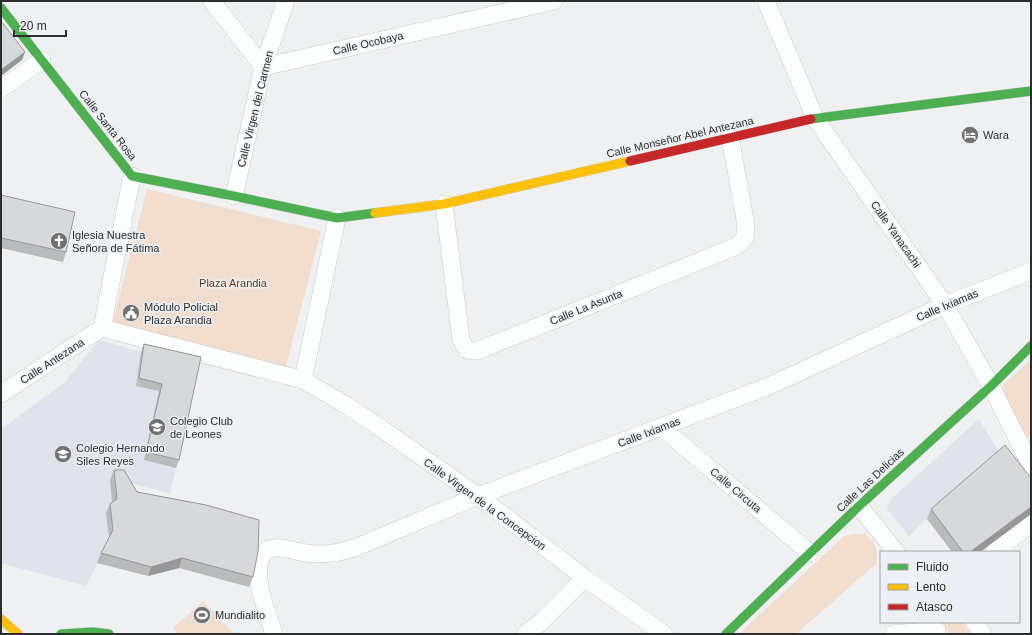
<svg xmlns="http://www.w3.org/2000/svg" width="1032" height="635" viewBox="0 0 1032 635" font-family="Arial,sans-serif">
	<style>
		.built { fill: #dfe2ea }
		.green { fill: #f1ddce }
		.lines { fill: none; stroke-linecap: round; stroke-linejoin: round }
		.street-casing { stroke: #c9cbcc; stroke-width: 18 }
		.fast-casing { stroke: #c9cbcc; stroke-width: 10 }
		.slow-casing { stroke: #c9cbcc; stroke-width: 10 }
		.jam-casing { stroke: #c9cbcc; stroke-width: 10 }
		.street { stroke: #fcfdfd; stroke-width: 17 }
		.fast { stroke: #4caf50; stroke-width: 9 }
		.slow { stroke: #ffc107; stroke-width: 9 }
		.jam { stroke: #c62828; stroke-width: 9 }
		.wall { fill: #b9babb }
		.shaded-wall { fill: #969799 }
		.building { fill: #d7d8da; stroke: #969799 }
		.labels { text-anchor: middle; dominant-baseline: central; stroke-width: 3; stroke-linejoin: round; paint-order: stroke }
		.street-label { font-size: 11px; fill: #2c2d2f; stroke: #eceff4 }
		.poi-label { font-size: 11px; fill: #2c2d2f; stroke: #eceff4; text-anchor: start }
		.park-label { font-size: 11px; fill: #643911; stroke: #eceff4 }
	</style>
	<rect width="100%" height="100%" fill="#eef0f2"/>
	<!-- built -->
	<g class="built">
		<polygon points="99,340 141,352 198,365 170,494 120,480 113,509 109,540 86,586 1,563 1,429 64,383"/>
		<polygon points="979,419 1001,455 927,519 909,536 887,509 889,501"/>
	</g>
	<!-- green -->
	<g class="green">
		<polygon points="147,189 321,231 285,370 112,325"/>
		<polygon points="1031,359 1031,437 1023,436 1001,394 1003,385"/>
		<path d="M854,534H866C877,545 878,549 876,564L796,634H741V632L844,536Z"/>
		<polygon points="203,601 234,634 178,634 173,628"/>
		<polygon points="941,622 963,622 971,634 949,634"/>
	</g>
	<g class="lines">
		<defs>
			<g id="street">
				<polyline points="212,1 263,67 554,1"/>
				<polyline points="766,1 815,118 945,305 991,386 1031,466"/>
				<polyline points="1,89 42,60"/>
				<polyline points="234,196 263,67 286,1"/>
				<polyline points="444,204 461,340 467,350 477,351 737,246 745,238 746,225 730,137"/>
				<polyline points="102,328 303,380 344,404 372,422 478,496 585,578 664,634"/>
				<polyline points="102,328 132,176"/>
				<polyline points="303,380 337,218"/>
				<polyline points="1,394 102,328"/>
				<polyline points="661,427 810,553"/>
				<polyline points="859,506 896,552"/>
				<polyline points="994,552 1031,524"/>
				<polyline points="974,622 983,634"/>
				<path d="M274,634C268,615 238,543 282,548C290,549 298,552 306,553C324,556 340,553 357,547L478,496L769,386L945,305L1031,271"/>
				<polyline points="525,634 541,622 585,578"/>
				<polyline points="893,634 937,630"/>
			</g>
			<g id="fast">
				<polyline points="1,8 132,176 234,196 337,218 375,213"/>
				<polyline points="811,119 1031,91"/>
				<polyline points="61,634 93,632 109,634"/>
				<polyline points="726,634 859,506 991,386 1031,346"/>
			</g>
			<g id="slow">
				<polyline points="375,213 444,204 630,161"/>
				<polyline points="1,619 18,634"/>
			</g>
			<polyline id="jam" points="630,161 811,119"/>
		</defs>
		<!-- street casing -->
		<use href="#street" class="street-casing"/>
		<!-- fast casing -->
		<use href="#fast" class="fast-casing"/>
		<!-- slow casing -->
		<use href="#slow" class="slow-casing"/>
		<!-- jam casing -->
		<use href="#jam" class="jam-casing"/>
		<!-- street -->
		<use href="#street" class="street"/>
		<!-- fast -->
		<use href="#fast" class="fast"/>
		<!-- slow -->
		<use href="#slow" class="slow"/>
		<!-- jam -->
		<use href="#jam" class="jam"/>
	</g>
	<!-- wall -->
	<g class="wall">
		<polygon points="1,195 66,252 63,262 1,248"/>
		<polygon points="144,344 201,357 179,460 176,468 144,460 159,391 136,386 141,352"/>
		<polygon points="114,470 137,492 253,577 249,587 179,568 148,576 97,563 101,553 109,538 106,513 110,504 112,502 110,480"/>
		<polygon points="1031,478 1031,514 980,552 952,552 927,519 931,509"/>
	</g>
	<!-- shaded-wall -->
	<g class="shaded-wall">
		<polygon points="25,52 22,60 1,76 1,70"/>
		<polygon points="1031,507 1031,514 980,552 970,552"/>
		<polygon points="182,558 179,568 148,576 151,567"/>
	</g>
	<!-- building -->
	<g class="building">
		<polygon points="1,21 25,52 1,70"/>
		<polygon points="1,195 75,212 66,252 1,238"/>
		<polygon points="144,344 201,357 179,460 146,452 162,384 139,378"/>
		<polygon points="1005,445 1031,478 1031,507 970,552 963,552 931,509"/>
		<polygon points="114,470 124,470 137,492 206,505 259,520 258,552 253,577 182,558 151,567 101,553 113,530 110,504 117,499"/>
	</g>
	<!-- icons -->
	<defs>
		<symbol id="hotel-disc" viewBox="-11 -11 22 22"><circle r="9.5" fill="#707173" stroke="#eceff4"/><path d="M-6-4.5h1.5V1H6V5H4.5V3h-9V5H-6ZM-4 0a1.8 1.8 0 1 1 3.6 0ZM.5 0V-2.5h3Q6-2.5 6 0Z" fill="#fff"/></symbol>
		<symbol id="church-disc" viewBox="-11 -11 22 22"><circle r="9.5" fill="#707173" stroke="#eceff4"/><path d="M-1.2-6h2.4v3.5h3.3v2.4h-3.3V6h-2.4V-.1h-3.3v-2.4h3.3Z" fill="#fff"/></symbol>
		<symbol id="civic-disc" viewBox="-11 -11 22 22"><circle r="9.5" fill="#707173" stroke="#eceff4"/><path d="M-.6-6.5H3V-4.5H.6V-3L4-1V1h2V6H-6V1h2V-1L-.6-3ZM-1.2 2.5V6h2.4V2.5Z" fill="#fff"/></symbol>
		<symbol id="school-disc" viewBox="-11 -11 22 22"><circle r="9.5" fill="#707173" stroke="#eceff4"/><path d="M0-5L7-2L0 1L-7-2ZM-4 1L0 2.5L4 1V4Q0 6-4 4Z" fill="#fff"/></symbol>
		<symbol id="stadium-disc" viewBox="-11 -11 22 22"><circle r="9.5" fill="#707173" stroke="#eceff4"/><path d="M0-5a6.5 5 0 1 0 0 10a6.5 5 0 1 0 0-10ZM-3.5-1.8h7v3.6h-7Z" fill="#fff"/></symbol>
	</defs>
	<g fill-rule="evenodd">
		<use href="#hotel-disc" x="960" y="125" width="20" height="20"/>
		<use href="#church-disc" x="49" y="231" width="20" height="20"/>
		<use href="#civic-disc" x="121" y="303" width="20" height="20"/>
		<use href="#school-disc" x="147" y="417" width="20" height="20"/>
		<use href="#school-disc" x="53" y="444" width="20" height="20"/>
		<use href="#stadium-disc" x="192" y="605" width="20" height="20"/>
	</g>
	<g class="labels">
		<!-- street labels -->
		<g class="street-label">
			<text transform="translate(368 43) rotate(-13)">Calle Ocobaya</text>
			<text transform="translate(255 109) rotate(-76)">Calle Virgen del Carmen</text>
			<text transform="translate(108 125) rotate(52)">Calle Santa Rosa</text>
			<text transform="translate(680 137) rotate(-13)">Calle Monseñor Abel Antezana</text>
			<text transform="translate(896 234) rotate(55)">Calle Yanacachi</text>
			<text transform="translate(947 305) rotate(-23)">Calle Ixiamas</text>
			<text transform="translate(586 307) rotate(-22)">Calle La Asunta</text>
			<text transform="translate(52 361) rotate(-33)">Calle Antezana</text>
			<text transform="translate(649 432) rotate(-21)">Calle Ixiamas</text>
			<text transform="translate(870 480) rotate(-43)">Calle Las Delicias</text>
			<text transform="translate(736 490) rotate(40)">Calle Circuta</text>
			<text transform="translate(485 504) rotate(36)">Calle Virgen de la Concepcion</text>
		</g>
		<!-- poi labels -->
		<g class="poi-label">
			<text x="983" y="135">Wara</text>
			<text x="72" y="235">Iglesia Nuestra<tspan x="72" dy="13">Señora de Fátima</tspan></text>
			<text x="144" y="307">Módulo Policial<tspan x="144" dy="13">Plaza Arandia</tspan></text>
			<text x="170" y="421">Colegio Club<tspan x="170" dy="13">de Leones</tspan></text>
			<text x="76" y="448">Colegio Hernando<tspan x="76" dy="13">Siles Reyes</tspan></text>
			<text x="215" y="615">Mundialito</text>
		</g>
		<!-- park labels -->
		<g class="park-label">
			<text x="233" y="283">Plaza Arandia</text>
		</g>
	</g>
	<!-- border -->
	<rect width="1032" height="635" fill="none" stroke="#2c2d2f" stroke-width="4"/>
	<!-- legend -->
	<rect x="880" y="551" width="140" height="72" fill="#eceff4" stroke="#9fa1a5"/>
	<rect x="888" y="564" width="20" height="6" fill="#4caf50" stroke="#9fa1a5"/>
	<text x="916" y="571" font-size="12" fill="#2c2d2f">Fluido</text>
	<rect x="888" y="584" width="20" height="6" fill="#ffc107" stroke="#9fa1a5"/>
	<text x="916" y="591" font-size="12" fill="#2c2d2f">Lento</text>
	<rect x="888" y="604" width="20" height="6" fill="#c62828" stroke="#9fa1a5"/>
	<text x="916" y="611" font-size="12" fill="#2c2d2f">Atasco</text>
	<!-- scale -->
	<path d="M14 30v6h52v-6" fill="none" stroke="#2c2d2f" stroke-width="2"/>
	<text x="20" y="30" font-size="12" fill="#2c2d2f" stroke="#eceff4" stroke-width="3" paint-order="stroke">20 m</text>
</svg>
